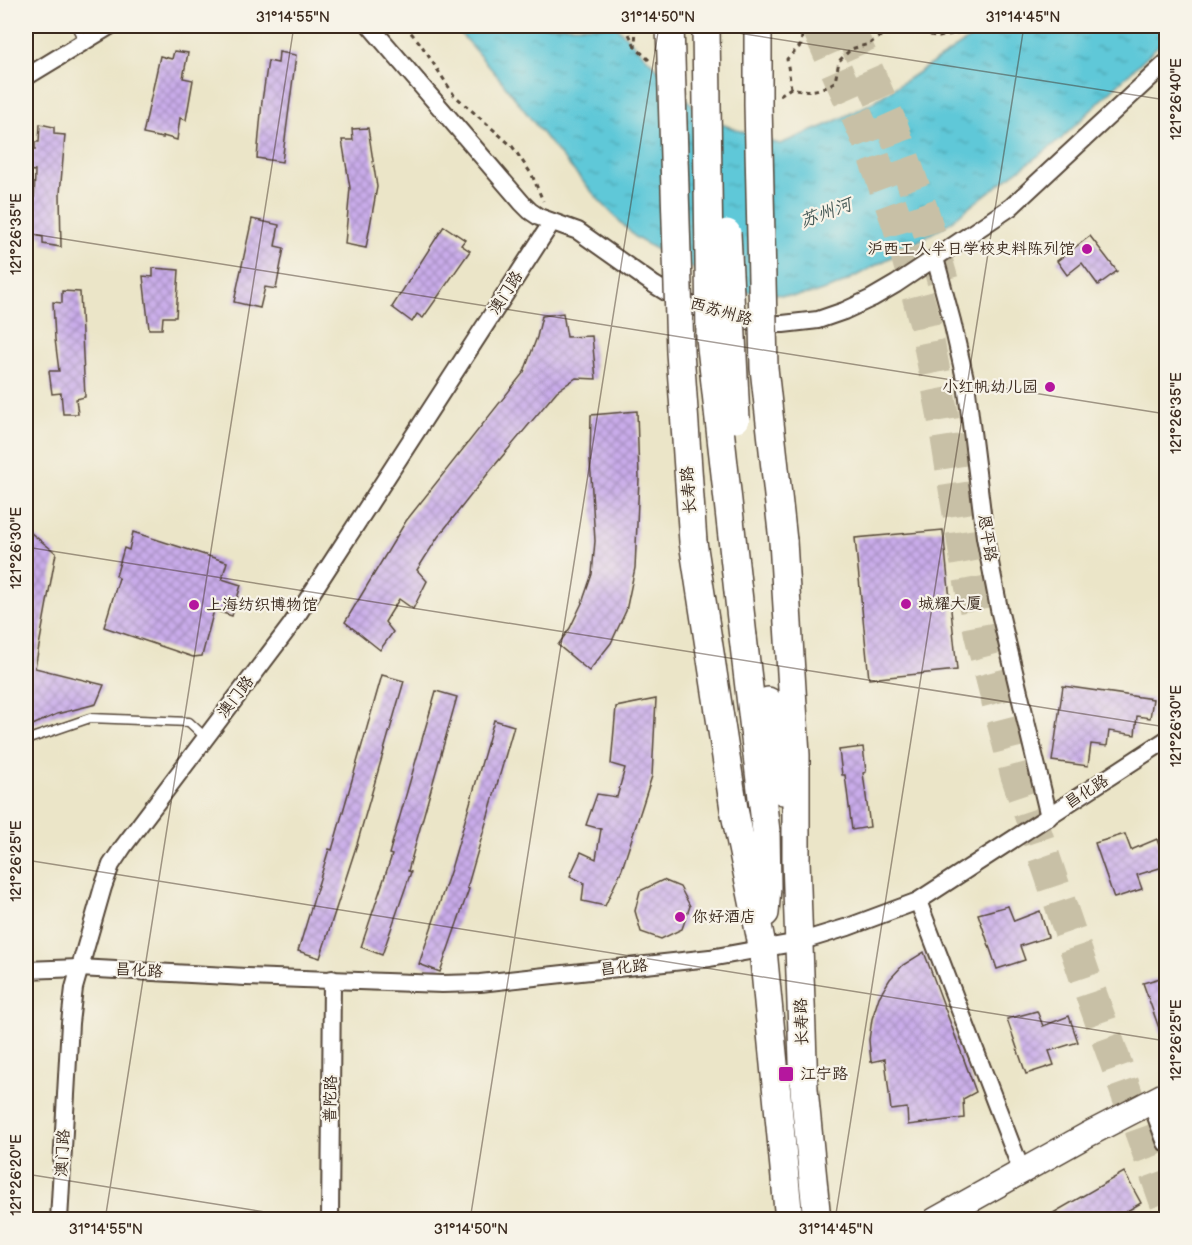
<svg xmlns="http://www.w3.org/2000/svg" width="1192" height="1245" viewBox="0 0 1192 1245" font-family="'Balsamiq Sans','LXGW WenKai TC',sans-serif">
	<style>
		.water { fill: url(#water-ripples); stroke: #4c797b; stroke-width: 1.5 }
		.building { fill: url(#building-cross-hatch) }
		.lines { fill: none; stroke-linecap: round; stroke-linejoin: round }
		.highway-tunnel { stroke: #c8c0a6; stroke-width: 32; stroke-dasharray: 32 16; stroke-linecap: butt }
		.lane-casing { stroke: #554638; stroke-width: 11 }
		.street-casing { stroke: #554638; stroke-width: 20 }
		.secondary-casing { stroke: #554638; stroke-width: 27 }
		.primary-casing { stroke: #554638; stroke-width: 30 }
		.path { stroke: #554638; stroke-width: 3; stroke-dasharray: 4.5 4.5; stroke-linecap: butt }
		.lane { stroke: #fff; stroke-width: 8 }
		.street { stroke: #fff; stroke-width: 16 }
		.secondary { stroke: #fff; stroke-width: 24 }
		.primary { stroke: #fff; stroke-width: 27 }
		.primary-bridge-casing { stroke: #554638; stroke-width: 30; stroke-linecap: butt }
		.primary-bridge { stroke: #fff; stroke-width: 27 }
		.ticks { fill: none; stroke: #3b2a1e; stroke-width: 1.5; stroke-opacity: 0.45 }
		.poi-dot { fill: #b5179e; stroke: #f7f3e8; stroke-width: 2 }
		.labels { text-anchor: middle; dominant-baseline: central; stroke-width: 4.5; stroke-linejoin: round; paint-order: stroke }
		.poi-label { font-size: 16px; fill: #3b2a1e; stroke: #f7f3e8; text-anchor: start }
		.street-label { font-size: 16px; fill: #3b2a1e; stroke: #f7f3e8 }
		.water-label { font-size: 18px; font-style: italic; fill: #465956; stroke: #f7f3e8 }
		.neatline { fill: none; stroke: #3b2a1e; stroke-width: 2 }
		.ticks-label { font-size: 15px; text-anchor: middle; fill: #3b2a1e }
	</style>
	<defs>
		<pattern id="water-ripples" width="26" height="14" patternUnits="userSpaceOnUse" patternTransform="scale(1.5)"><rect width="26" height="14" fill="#5ec8d8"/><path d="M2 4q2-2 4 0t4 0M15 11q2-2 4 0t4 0" fill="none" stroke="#4fa3af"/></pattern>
		<pattern id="building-cross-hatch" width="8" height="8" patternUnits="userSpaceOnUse" patternTransform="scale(1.5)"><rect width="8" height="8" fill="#c9acea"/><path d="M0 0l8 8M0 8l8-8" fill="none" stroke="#a48cbd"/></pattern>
	</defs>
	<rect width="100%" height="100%" fill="#f7f3e8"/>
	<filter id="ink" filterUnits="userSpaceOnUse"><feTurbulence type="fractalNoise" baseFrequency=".0167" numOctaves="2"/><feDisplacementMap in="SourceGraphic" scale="12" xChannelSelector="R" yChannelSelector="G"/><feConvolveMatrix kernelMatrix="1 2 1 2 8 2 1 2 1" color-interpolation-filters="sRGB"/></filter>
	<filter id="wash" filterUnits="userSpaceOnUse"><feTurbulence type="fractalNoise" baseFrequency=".008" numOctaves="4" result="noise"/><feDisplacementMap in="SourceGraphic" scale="24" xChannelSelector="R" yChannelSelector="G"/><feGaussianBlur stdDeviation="1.35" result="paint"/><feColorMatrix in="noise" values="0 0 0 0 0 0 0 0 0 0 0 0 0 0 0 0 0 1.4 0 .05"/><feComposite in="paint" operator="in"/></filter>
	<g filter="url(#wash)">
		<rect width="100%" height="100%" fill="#ebe5c8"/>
		<!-- water -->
		<polygon class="water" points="454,26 616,26 705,118 759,138 780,144 825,126 870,104 989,26 1166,26 1166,38 1060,140 990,191 949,223 895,255 837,286 816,293 794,296 739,291 666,255 636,238 599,200 549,142 500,79"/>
		<g id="blocks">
			<!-- building -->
			<g class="building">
				<polygon points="174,51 188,53 183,78 193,80 186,120 180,118 177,140 163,136 163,138 143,134 160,56 172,59"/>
				<polygon points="279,52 296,55 282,162 257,158 262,101 268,61 278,63"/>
				<polygon points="40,124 54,127 54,134 65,135 60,194 61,247 43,244 43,237 33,235 35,171 26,170 29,148 35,149 35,142 39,142"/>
				<polygon points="368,128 377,187 366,248 345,244 350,188 342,140 353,140 352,129"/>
				<polygon points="252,219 279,225 275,246 284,248 276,289 265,287 260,308 234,302"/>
				<polygon points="444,226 465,240 461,245 470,251 423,318 417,314 412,322 392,307"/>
				<polygon points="1090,236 1117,271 1098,285 1082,263 1067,275 1057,261"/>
				<polygon points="153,268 179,270 176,317 163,317 162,329 149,329 143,276 153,277"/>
				<polygon points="62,291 80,292 85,397 76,399 78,414 63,414 61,393 52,394 49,371 59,371 55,339 53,302 62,303"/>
				<polygon points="563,313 567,337 592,336 596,379 576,378 557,391 490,471 438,537 417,570 427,581 413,609 399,599 385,622 393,632 380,650 345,622 406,521 524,372 537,337 542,316"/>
				<polygon points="637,411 639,479 635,568 626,611 611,643 589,671 558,645 570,628 582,603 592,574 595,541 590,459 591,415"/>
				<polygon points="26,529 56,553 35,668 104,685 96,704 57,714 26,728"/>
				<polygon points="943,530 957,670 869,679 855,538"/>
				<polygon points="133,532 227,562 222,579 241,585 232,616 214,610 202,656 193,657 104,627 119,578 116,576 124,548 129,550"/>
				<polygon points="382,675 404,681 357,844 320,958 298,951 329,849 332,850"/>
				<polygon points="1063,686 1153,699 1150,718 1137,716 1135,735 1109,731 1107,746 1091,744 1088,766 1052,761"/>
				<polygon points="436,691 457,697 408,871 411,872 382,955 361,947 392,855 389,854"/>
				<polygon points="656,699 652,776 622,869 605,906 582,901 584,883 570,876 581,852 596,859 601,829 586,825 597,794 617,797 625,768 611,764 616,707"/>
				<polygon points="494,720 514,726 467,888 469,889 440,972 419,964 451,869"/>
				<polygon points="863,747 866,772 863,773 870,827 852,830 845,775 842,775 839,750"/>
				<polygon points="1125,834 1131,850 1157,839 1166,866 1137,875 1142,889 1114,898 1095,843"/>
				<polygon points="663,880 680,887 690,906 682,929 661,939 641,932 635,911 640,891"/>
				<polygon points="1008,906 1014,921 1040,911 1048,937 1020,946 1025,960 997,969 978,914"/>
				<polygon points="924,952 976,1092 963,1099 964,1118 908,1125 907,1108 891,1110 885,1059 871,1062 869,1040 872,1019 879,997 890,979 903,965"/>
				<polygon points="1167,976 1167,1045 1165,1045 1143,983"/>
				<polygon points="1037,1011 1043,1026 1069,1016 1078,1042 1049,1051 1054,1065 1026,1074 1007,1019"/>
				<polygon points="1124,1172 1141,1203 1112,1220 1041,1220"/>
			</g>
		</g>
	</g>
	<g filter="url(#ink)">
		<use href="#blocks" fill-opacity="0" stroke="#554638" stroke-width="1.5"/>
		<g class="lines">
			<!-- highway-tunnel -->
			<g class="highway-tunnel">
				<polyline points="817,26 868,141 899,227 925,323 942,410 966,561 980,634 1016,774 1091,994 1166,1203"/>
				<polyline points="848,26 893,128 924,215 945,289"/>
			</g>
			<defs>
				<g id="lane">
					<polyline points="76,26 84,42"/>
					<polyline points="26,740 90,718 189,722 205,737"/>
				</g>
				<g id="street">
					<polyline points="370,26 522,203 530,211 539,217 578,231 653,284 674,297 696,307 729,317 764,324 783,324 818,320 844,311 872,298 896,284 1011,207 1166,63"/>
					<polyline points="26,77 110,26"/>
					<polyline points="935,258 952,321 966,383 985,537 999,609 1049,817"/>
					<polyline points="918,901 1022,1172"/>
					<polyline points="26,970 79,968 246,977 442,984 480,983 710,958 799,942 848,927 918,901 1166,740"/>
					<polyline points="1151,1103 1166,1143"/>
					<polyline points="59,1220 70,1023 74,988 103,887 111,865 123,847 291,625 552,222"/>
					<polyline points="330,1220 332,979"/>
				</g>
				<polyline id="secondary" points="935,1220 1087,1135 1166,1094"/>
				<g id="primary">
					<polyline points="783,541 796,755 796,860 804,1089 817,1220"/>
					<polyline points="693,542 734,809 763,950 789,1220"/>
					<polyline points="743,637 766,831 767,887 765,913"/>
					<polyline points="768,701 783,791"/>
				</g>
			</defs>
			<!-- lane casing -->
			<use href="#lane" class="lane-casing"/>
			<!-- street casing -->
			<use href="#street" class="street-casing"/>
			<!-- secondary casing -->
			<use href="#secondary" class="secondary-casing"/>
			<!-- primary casing -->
			<use href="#primary" class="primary-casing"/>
			<!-- path -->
			<g class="path">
				<polyline points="405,26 420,43 454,95 512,146 532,175 543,201"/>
				<polyline points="625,26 635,46"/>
				<polyline points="636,26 635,47 649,60"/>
				<polyline points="838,26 844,28 850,26"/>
				<polyline points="895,26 939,37 974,29 977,26"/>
				<polyline points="791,88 787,59 801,45 803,26"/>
				<path d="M780,95L791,88C811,92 816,92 835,82L839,61L851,49L869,44L895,26"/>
			</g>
			<!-- lane -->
			<use href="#lane" class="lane"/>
			<!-- street -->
			<use href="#street" class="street"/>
			<!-- secondary -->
			<use href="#secondary" class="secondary"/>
			<!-- primary -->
			<use href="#primary" class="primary"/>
			<defs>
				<g id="primary-bridge">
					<polyline points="670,26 680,352 693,542"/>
					<polyline points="706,26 710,338 743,637"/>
					<polyline points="758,26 758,104 764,368 783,541"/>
					<polyline points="727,233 736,419"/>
				</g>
			</defs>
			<!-- primary-bridge casing -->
			<use href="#primary-bridge" class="primary-bridge-casing"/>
			<!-- primary-bridge -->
			<use href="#primary-bridge" class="primary-bridge"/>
		</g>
	</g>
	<!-- ticks -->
	<path class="ticks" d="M693,26L1166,100M26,233L1166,414M26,547L1166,727M26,860L1166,1041M26,1174L316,1220M105,1220L294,26M470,1220L659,26M835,1220L1024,26"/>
	<!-- markers -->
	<g class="poi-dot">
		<circle cx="1087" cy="249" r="6"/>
		<circle cx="1050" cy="387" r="6"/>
		<circle cx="906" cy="604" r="6"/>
		<circle cx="194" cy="605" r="6"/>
		<circle cx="680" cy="917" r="6"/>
		<rect x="778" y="1066" width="16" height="16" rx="3"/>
	</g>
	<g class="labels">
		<!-- poi labels -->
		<g class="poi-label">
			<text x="1075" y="249" text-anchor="end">沪西工人半日学校史料陈列馆</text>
			<text x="1038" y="387" text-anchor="end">小红帆幼儿园</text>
			<text x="918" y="604">城耀大厦</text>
			<text x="206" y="605">上海纺织博物馆</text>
			<text x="692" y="917">你好酒店</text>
			<text x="800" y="1074">江宁路</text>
		</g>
		<!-- street labels -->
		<g class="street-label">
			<text transform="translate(506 293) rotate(-57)">澳门路</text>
			<text transform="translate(721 312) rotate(16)">西苏州路</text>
			<text transform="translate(689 490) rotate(-94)">长寿路</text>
			<text transform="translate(987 538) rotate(81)">恩平路</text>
			<text transform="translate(236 697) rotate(-52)">澳门路</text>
			<text transform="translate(1087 792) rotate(-33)">昌化路</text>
			<text transform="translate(624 968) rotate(-6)">昌化路</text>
			<text transform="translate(139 971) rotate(3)">昌化路</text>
			<text transform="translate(802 1022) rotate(-92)">长寿路</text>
			<text transform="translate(331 1099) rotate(-89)">普陀路</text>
			<text transform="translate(63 1153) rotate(-87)">澳门路</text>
		</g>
		<!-- water labels -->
		<g class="water-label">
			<text transform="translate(826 213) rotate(-20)">苏州河</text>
		</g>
	</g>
	<!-- margin -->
	<rect width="1192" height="1245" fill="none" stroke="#f7f3e8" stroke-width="66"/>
	<rect x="33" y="33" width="1126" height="1179" class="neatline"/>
	<g class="ticks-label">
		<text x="293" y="22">31°14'55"N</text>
		<text x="658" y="22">31°14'50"N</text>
		<text x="1023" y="22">31°14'45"N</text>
		<text transform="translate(1176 99) rotate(-90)" y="5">121°26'40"E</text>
		<text transform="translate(16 234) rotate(-90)" y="5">121°26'35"E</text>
		<text transform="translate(1176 413) rotate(-90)" y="5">121°26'35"E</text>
		<text transform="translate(16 548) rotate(-90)" y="5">121°26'30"E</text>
		<text transform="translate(1176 726) rotate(-90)" y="5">121°26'30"E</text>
		<text transform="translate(16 861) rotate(-90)" y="5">121°26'25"E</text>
		<text transform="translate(1176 1040) rotate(-90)" y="5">121°26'25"E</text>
		<text transform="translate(16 1175) rotate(-90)" y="5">121°26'20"E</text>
		<text x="106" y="1234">31°14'55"N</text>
		<text x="471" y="1234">31°14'50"N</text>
		<text x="836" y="1234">31°14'45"N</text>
	</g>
</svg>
